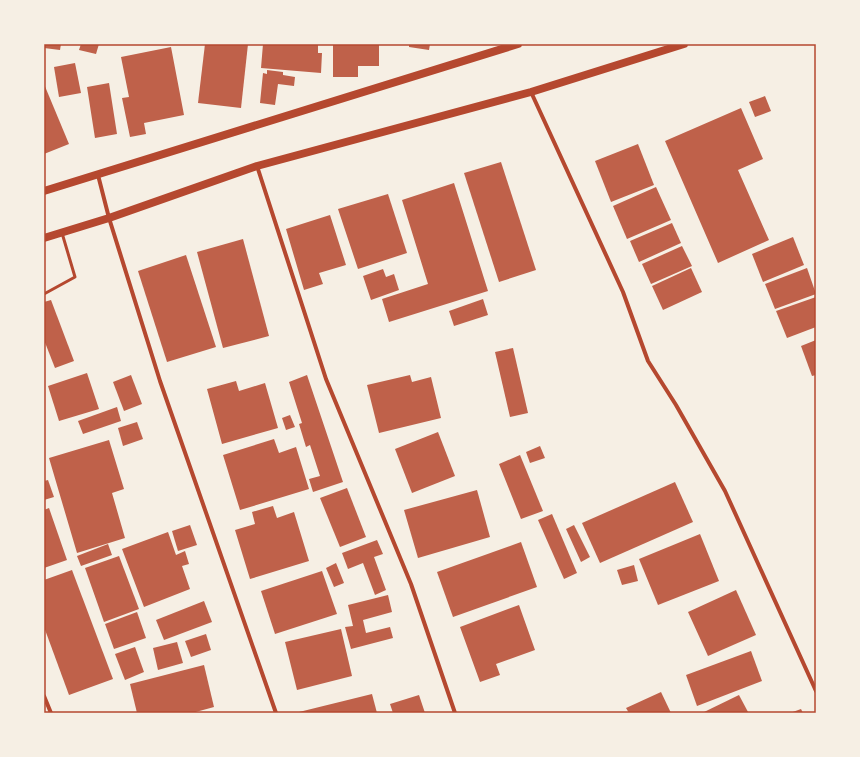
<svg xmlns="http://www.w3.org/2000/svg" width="860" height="757" viewBox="0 0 860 757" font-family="'Zilla Slab',serif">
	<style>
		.building { fill: #bf614a }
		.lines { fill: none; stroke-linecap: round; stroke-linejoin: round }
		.service { stroke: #b5482f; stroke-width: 3 }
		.minor { stroke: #b5482f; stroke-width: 4 }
		.secondary { stroke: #b5482f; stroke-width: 8 }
		.neatline { fill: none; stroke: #b5482f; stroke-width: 1.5 }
	</style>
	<rect width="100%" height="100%" fill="#f6efe4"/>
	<!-- building -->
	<g class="building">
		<polygon points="45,44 61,44 60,50 44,48"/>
		<polygon points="81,44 99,44 96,54 79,50"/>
		<polygon points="205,44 248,44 241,108 198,103"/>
		<polygon points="263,44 318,44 318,53 322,53 321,73 261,68"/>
		<polygon points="333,44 379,44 379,66 358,66 358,77 333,77"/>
		<polygon points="409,44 430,44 429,50 409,47"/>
		<polygon points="171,47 184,115 144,123 146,134 130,137 122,98 129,97 121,57"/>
		<polygon points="75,63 81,93 59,97 54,67"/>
		<polygon points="267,70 283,72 283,75 295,77 294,86 278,84 275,105 260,103 263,73 267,74"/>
		<polygon points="109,83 117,134 95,138 87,87"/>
		<polygon points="44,84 69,144 44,154"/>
		<polygon points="765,96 771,111 755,117 749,102"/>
		<polygon points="741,108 763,159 738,170 769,240 718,263 665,141"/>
		<polygon points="638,144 654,185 611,202 595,161"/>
		<polygon points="501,162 536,270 499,282 464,173"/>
		<polygon points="454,183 488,291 389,322 382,299 428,284 402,200"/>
		<polygon points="656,187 671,220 627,239 613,206"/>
		<polygon points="388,194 407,253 358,269 338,209"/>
		<polygon points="330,215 346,265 319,273 323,284 304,290 286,229"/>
		<polygon points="672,223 681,243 639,262 630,241"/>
		<polygon points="793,237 804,265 763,282 752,254"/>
		<polygon points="243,239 269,336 223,348 197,252"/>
		<polygon points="682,246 692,266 651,284 642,264"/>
		<polygon points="186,255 216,347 167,362 138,271"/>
		<polygon points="691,268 702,292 663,310 652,286"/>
		<polygon points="807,268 816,294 775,309 765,284"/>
		<polygon points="383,269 386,277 394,274 399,290 371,300 363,276"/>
		<polygon points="816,297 816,327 787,338 776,311"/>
		<polygon points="483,299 488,315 454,326 449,311"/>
		<polygon points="51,300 74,361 55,368 44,340 44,302"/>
		<polygon points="816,340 816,375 812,376 801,346"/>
		<polygon points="513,348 528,413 510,417 495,352"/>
		<polygon points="87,373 99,409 59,421 48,386"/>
		<polygon points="131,375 142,404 124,411 113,382"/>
		<polygon points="307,375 343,482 313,492 309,479 320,476 310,445 306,447 299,424 302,423 289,382"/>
		<polygon points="410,375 412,382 431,377 441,418 379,433 367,385"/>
		<polygon points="236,381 239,391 265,383 278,428 222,444 207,389"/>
		<polygon points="117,407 121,421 83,434 78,421"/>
		<polygon points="290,415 295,427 286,430 282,418"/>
		<polygon points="137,422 143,439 123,446 118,428"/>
		<polygon points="438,432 455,476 412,493 395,449"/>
		<polygon points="274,439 279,453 296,447 309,489 240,510 223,455"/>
		<polygon points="109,440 124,489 112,493 125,538 77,553 49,458"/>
		<polygon points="540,446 545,458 530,463 526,452"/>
		<polygon points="520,455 543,511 521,519 499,464"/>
		<polygon points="48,480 54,497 44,500 44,481"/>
		<polygon points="675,482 693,522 600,563 582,523"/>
		<polygon points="347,488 366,537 340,547 320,498"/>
		<polygon points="477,490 490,537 418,558 404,510"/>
		<polygon points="273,506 277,518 294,512 309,561 250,579 235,530 255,524 252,512"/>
		<polygon points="49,508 67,560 44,568 44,510"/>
		<polygon points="552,514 577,573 564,579 538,520"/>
		<polygon points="190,525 197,545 178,551 172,531"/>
		<polygon points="574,525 590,557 581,562 566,529"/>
		<polygon points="168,532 176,555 185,551 189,564 182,566 190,589 144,607 122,549"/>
		<polygon points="700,534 719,581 658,605 639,559"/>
		<polygon points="377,540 383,554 374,557 386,590 375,595 363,563 348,569 342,553"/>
		<polygon points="521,542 537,587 453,617 437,572"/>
		<polygon points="108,544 112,555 81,566 77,556"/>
		<polygon points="119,556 139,609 104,622 85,568"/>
		<polygon points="336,563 344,583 334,587 326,568"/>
		<polygon points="634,565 638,581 622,585 617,570"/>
		<polygon points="72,570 113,679 69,695 44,627 44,580"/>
		<polygon points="322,571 337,614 275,634 261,591"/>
		<polygon points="736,590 756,635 708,656 688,612"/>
		<polygon points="388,595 392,612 363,620 366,633 390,627 393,638 351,649 345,627 353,626 348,605"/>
		<polygon points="204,601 212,622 164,640 156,620"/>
		<polygon points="519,605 535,650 496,664 500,675 480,682 460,627"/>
		<polygon points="137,612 146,638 114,649 105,624"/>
		<polygon points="341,629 352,676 297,690 285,642"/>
		<polygon points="206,634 211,650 191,657 185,641"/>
		<polygon points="177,642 183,663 158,670 153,648"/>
		<polygon points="135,647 144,672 125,680 115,654"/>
		<polygon points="751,651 762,681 697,706 686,675"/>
		<polygon points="204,665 214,707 192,713 137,713 130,684"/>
		<polygon points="661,692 671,713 629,713 626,708"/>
		<polygon points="372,694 377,713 299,713 299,712"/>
		<polygon points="419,695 425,713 393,713 390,704"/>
		<polygon points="739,695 748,712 746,713 702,713"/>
		<polygon points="801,709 803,713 790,713"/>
	</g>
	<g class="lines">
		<!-- service -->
		<polyline class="service" points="44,294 75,277 62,233"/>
		<!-- minor -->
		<g class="minor">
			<polyline points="531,92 623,292 648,361 676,405 725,491 816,691"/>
			<polyline points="257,166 326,379 411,584 455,713"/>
			<polyline points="98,175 109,218 160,381 276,713"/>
			<polyline points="44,696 51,713"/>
		</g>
		<!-- secondary -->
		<g class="secondary">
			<polyline points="44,191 518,44"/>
			<polyline points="44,238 109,218 257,166 531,92 684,44"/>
		</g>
	</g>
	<!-- border -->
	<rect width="860" height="757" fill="none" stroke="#f6efe4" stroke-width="90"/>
	<rect x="45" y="45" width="770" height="667" class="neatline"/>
</svg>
